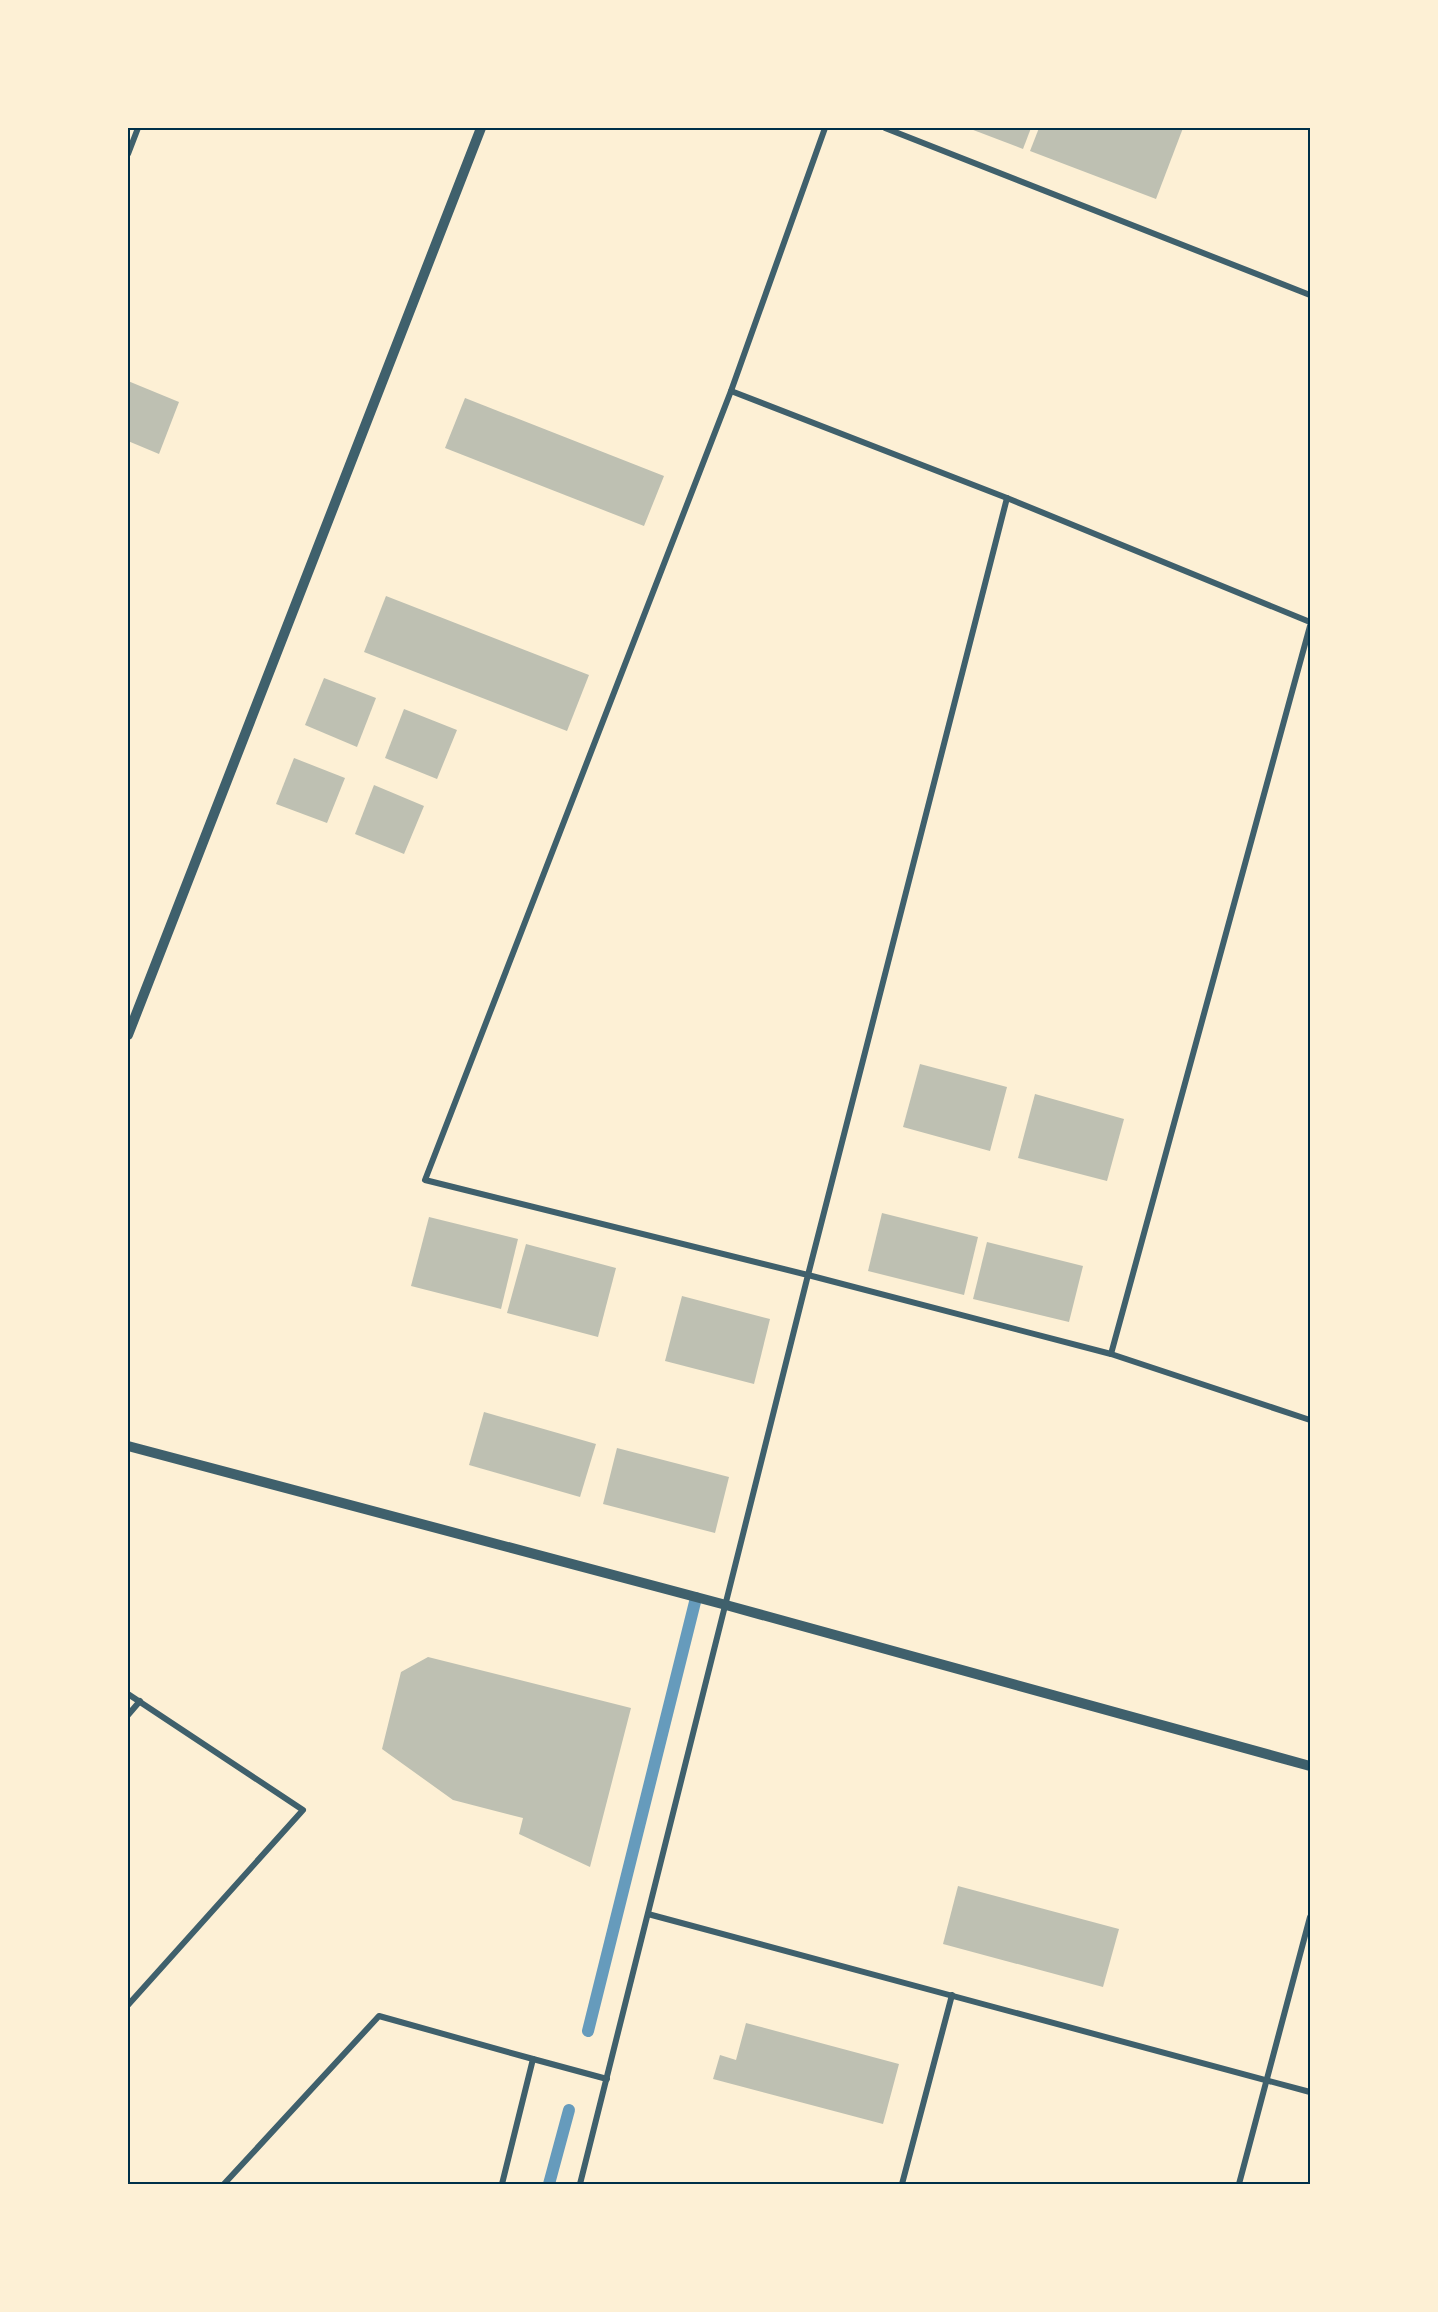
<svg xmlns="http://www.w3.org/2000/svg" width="1438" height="2312" viewBox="0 0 1438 2312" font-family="'Archivo Narrow',sans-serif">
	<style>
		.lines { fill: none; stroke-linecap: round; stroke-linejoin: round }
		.stream { stroke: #669bbc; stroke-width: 12 }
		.building { fill: #bec0b2 }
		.minor { stroke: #3f606c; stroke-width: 6 }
		.tertiary { stroke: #3f606c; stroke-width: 10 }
		.neatline { fill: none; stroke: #003049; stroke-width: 2 }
	</style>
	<rect width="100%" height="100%" fill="#fdf0d5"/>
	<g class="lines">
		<!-- stream -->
		<g class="stream">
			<polyline points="588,2031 696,1598"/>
			<polyline points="549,2184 569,2110"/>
		</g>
	</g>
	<!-- building -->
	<g class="building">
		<polygon points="968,128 1031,128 1023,149"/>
		<polygon points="1039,128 1183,128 1156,199 1030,151"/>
		<polygon points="128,381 179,402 159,454 128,441"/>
		<polygon points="465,398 664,476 644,526 445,448"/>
		<polygon points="386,596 589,675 567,731 364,652"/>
		<polygon points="324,678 376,698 357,747 305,725"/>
		<polygon points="404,709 457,730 437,779 385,758"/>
		<polygon points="294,758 345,778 327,823 276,804"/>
		<polygon points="374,785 424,806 404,854 355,834"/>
		<polygon points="920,1064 1007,1087 990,1151 903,1127"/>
		<polygon points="1035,1094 1124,1119 1107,1181 1018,1158"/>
		<polygon points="882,1213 978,1237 964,1295 868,1271"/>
		<polygon points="429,1217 518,1239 501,1309 411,1286"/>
		<polygon points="987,1242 1083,1266 1069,1322 973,1299"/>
		<polygon points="526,1244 616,1268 598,1337 507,1313"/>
		<polygon points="682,1296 770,1319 754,1384 665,1361"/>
		<polygon points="484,1412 596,1444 580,1497 469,1465"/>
		<polygon points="617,1448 729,1477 715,1533 603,1504"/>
		<polygon points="428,1657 631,1708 590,1867 519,1834 523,1818 453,1800 382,1749 401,1672"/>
		<polygon points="958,1886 1119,1929 1103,1987 943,1944"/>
		<polygon points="746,2023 899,2064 883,2124 713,2079 720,2055 736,2060"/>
	</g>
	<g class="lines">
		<!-- minor -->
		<g class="minor">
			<polyline points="825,128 731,391 425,1180 808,1275 1111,1354 1310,1420"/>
			<polyline points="885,128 1310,295"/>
			<polyline points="128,154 138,128"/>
			<polyline points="731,391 1007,498 1310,622"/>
			<polyline points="1111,1354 1310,626"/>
			<polyline points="128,1694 303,1810 128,2005"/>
			<polyline points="128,1715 140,1701"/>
			<polyline points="648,1914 1310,2092"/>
			<polyline points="533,2059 607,2079"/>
			<polyline points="224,2184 379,2016 533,2059 502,2184"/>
			<polyline points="580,2184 808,1275 1007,498"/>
			<polyline points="902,2184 952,1995"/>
			<polyline points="1239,2184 1310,1917"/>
		</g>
		<!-- tertiary -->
		<g class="tertiary">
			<polyline points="128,1035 481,128"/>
			<polyline points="128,1446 726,1605 1310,1766"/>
		</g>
	</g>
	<!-- border -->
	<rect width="1438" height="2312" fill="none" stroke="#fdf0d5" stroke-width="258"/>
	<rect x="129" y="129" width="1180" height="2054" class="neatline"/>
</svg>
